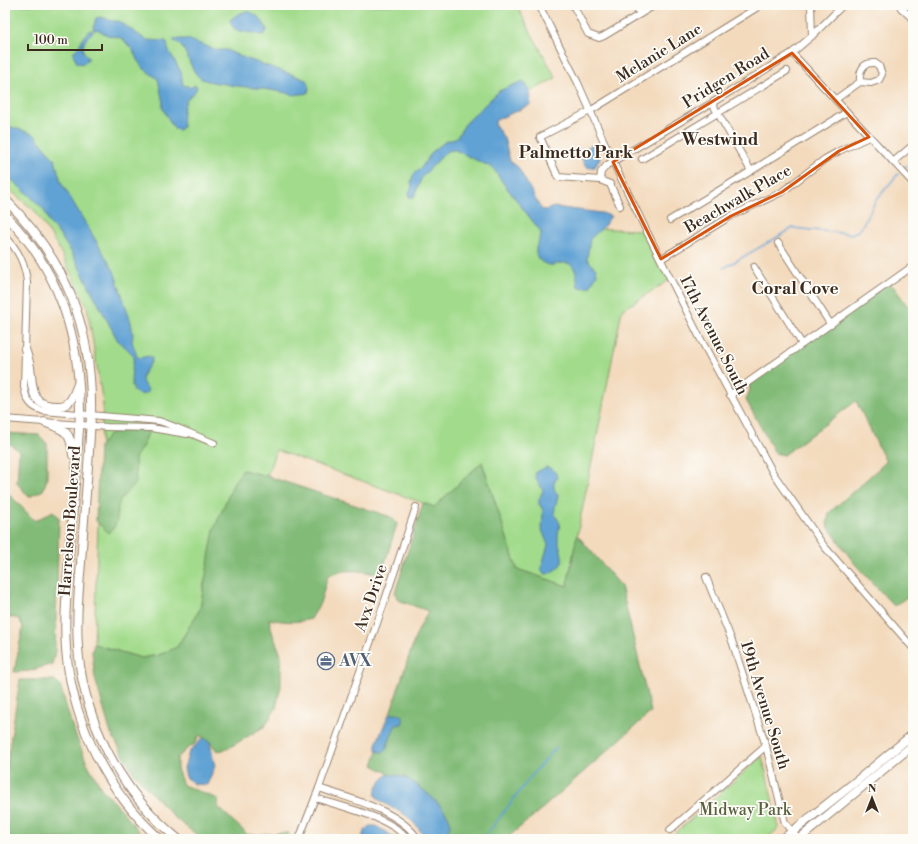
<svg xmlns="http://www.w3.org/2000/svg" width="918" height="844" viewBox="0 0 918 844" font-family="'Libre Bodoni',serif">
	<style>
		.green { fill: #a3db8c; stroke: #6f8255 }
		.forest { fill: #82bb78; stroke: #5e724b }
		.water { fill: #60a2d4; stroke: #4e6679 }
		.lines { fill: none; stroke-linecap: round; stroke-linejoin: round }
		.stream { stroke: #60a2d4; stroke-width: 1.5 }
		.minor-casing { stroke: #97826e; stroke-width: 8 }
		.major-casing { stroke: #97826e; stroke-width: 10 }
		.minor { stroke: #fff; stroke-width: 6 }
		.major { stroke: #fff; stroke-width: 8 }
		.marked { fill: none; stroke: #d7540e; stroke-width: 3; stroke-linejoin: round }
		.labels { text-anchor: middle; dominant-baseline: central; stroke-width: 3.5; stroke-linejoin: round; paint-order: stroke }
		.street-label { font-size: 16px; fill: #3b2a1e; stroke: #fdfcf7 }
		.service-label { font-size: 16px; font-weight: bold; fill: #4e5e75; stroke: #fdfcf7; text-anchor: start }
		.park-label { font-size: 16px; fill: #5a5f3f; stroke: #fdfcf7 }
		.neighbourhood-label { font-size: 17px; font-weight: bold; fill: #3b2a1e; stroke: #fdfcf7 }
	</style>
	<rect width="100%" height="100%" fill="#fdfcf7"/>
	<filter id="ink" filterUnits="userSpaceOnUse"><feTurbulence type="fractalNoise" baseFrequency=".025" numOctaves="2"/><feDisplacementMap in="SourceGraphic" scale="8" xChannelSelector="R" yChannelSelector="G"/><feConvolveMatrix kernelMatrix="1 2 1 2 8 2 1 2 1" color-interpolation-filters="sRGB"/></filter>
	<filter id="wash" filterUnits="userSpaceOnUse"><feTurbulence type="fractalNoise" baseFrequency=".012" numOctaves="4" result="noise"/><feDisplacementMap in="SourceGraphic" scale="16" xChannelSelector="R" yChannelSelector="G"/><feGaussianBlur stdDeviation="0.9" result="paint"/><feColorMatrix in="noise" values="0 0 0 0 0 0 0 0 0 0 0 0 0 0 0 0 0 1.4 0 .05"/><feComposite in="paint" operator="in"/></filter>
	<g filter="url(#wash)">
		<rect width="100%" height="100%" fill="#f3dabd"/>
		<!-- green -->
		<g class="green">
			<polygon points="5,5 516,5 556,78 479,119 541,227 646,230 671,279 622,310 567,586 517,569 482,462 434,507 276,450 267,476 243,470 204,583 200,609 177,647 159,655 141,658 94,644 101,435 103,404 87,306 57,245 35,211 5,186"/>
			<polygon points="762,756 779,828 766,839 674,839 672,836"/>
		</g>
		<!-- forest -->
		<g class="forest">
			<polygon points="890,282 913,313 913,593 894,606 854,563 827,525 829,513 886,462 856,401 784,455 775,453 746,400 750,390 749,381"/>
			<path d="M125,430H149L144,444L135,458L136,484C129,490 120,497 118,507C115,521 121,520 109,533L96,521L99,447L110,434Z"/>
			<polygon points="5,433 39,435 47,444 47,479 43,490 29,497 17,483 19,451 5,440"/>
			<polygon points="482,462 517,569 567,586 577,535 621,586 651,712 544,807 506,839 441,839 449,827 450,822 444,810 418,786 405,777 391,775 373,765 416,635 428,611 398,600 395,593 423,503 434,507"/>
			<path d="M243,470L267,476L391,517L397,524L382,572C372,575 370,572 360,571C348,570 339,571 328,576L320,603L311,619C295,623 285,622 269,619L273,635L281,655V686L276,708L265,726L227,749L217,751L210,742L199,735L195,744L189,747L177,758V769L183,785L218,799V807L248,835L289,833V839H202L176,819L134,774L110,731L95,678L92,652L94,644L141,658L159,655L177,647L200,609L214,529L234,482Z"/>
			<polygon points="5,490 35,521 53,511 59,518 55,652 52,664 30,671 14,672 23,627 19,619 5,616"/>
			<polygon points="20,680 55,680 60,685 72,726 86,761 101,788 118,806 145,839 5,839 5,775"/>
		</g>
		<!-- water -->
		<g class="water">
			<path d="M247,11C256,13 264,21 267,30L265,34C260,36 258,34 253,33C243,31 232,33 230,20L238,14Z"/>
			<path d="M102,17L112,21H119L146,40L165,41L167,42L168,49L181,72L183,85L188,86L190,88L195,85L197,86C197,91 194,92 190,96C182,104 182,117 183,127L179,130L174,129L162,107L163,103L158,79L143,68L137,60L133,50L121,38L107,35L97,29L94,31L93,29L96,18Z"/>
			<path d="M91,30L93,32C85,39 78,49 88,57V60L84,64L77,63L73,54C74,50 77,49 79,46C83,38 83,35 91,30Z"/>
			<path d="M174,39H187L217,50H227L239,56L296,76L306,80L308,83L309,88L308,93L294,95C273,89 251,88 230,85C221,83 211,83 202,79C189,73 188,45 174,41Z"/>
			<path d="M523,81C530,89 532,94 530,105L496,120L495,122L496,126L504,138L510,161L518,167L541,209L545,210L554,207L602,213L611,216L604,226L590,239L587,259L596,269L597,274L590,287L580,288L578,287C577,277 576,262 564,263C561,263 557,264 554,265C546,266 536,261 536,252C535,244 541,240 541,232L503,183L493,168L455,150L447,151L422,177L414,197H409V194L412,186L411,182L413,175L421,168L433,151L447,140H452L457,137L465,124L499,91Z"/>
			<path d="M5,125L34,134L55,160L61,182L114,271L131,322L133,334L132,342L137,356L139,358L149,356L152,358C151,370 133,376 148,389V392C145,394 142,395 139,394C126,391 133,365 134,356C129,350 124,346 118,341L70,250L56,230L50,224L44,210L29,195L5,174Z"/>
			<polygon points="592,145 595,145 600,158 595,167 589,168 584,164 579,152"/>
			<path d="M547,467C553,469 556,471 557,478C553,483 552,489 558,494C558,501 553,508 555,515C557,518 559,521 560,524C559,529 558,533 558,537C558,543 564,557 562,562C561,566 552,573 547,574C544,574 542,571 541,568L548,545L542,530L543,510L539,504V500L543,490L535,477L536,472Z"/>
			<polygon points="389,714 399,714 403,717 403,721 402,724 397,725 395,726 386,749 384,752 380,752 376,750 376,744"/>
			<polygon points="203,738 210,742 213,758 215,766 207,785 194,784 186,777 184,768 189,752"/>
			<path d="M387,775C393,774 400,775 405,778C417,783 450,810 450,823C450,829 446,834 442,839H425C420,829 414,822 405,815C398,810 380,803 376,796C373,789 382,779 387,775Z"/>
			<polygon points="369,826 376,826 394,837 395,839 362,839 364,831"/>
		</g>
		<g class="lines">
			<!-- stream -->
			<g class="stream">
				<polyline points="903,169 913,161"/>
				<polyline points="724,268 793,228 851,234 860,230 876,200 898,174"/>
				<polyline points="483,839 536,770 556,748"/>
			</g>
		</g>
	</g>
	<g filter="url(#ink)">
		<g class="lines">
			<defs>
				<g id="minor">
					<polyline points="539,5 578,83 613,162 646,230 699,336 773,473 824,546 913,648"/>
					<polyline points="573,5 588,34 599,38 604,36 655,5"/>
					<polyline points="635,5 640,14"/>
					<polyline points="811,5 812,36"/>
					<polyline points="900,5 901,8 913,19"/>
					<polyline points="792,53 913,183"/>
					<path d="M836,99L860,82L871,83L879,80L882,74L879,66L875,63C863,62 859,70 860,82"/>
					<polyline points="712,103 751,171 847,112"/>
					<polyline points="642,159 787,71"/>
					<polyline points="893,162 913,145"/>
					<polyline points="600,180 601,172 607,165 712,103 792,53 812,36 843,5"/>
					<polyline points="620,206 610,184 600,180 558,177 540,137 590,111 761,5"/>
					<polyline points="670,220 751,171"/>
					<path d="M5,236C18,250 25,263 27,282L24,387C26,400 31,408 44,411L159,421C178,427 195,436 214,443"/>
					<polyline points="778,243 831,325"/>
					<polyline points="661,259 731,216 782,192 825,159 839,151 869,137"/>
					<polyline points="754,267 802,344"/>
					<polyline points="730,395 913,266"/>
					<polyline points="5,419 107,427 151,428 187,434"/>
					<polyline points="706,577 732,641 766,746 785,823 798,839"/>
					<path d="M319,788C351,799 399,810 418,839"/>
					<path d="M315,798C343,807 390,817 408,839"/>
					<polyline points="670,830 766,746"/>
					<polyline points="299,839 319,788 382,609 416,507"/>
				</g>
				<g id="major">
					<path d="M5,199C66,260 93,328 91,415C89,464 84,514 81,563C78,597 75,632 80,666C90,733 125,796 178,839"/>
					<path d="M5,215C60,270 80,337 80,414C77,462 73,509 69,556C67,591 63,625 67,659C75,727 109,794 160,839"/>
					<path d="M25,349C27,355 29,361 30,367C33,389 30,407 59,406C71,406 74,394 78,384"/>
					<path d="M44,422C66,430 71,432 73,455"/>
					<polyline points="783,839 859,779 913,734"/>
					<polyline points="799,839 913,745"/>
				</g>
			</defs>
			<!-- minor casing -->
			<use href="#minor" class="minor-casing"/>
			<!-- major casing -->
			<use href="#major" class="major-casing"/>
			<!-- minor -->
			<use href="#minor" class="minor"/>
			<!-- major -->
			<use href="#major" class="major"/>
		</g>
	</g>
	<!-- marked area -->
	<path class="marked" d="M792,53L869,137L839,151L782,192L731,216L661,259L613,162Z"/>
	<!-- icons -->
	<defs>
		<symbol id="office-ring" viewBox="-11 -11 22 22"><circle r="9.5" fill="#fdfcf7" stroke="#5c6f8a" stroke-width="1.5"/><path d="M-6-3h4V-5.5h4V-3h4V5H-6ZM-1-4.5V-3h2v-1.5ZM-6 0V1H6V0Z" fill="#5c6f8a"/></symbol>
	</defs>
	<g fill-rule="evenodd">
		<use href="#office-ring" x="316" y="651" width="20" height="20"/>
	</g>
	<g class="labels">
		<!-- street labels -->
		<g class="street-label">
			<text transform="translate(659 53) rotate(-32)">Melanie Lane</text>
			<text transform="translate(726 78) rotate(-32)">Pridgen Road</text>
			<text transform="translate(738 199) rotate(-30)">Beachwalk Place</text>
			<text transform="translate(714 335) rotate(63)">17th Avenue South</text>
			<text transform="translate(70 521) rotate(-86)">Harrelson Boulevard</text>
			<text transform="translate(371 598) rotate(-71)">Avx Drive</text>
			<text transform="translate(765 705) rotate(73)">19th Avenue South</text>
		</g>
		<!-- service labels -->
		<g class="service-label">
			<text x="339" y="661">AVX</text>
		</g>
		<!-- park labels -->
		<g class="park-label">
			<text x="745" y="810">Midway Park</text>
		</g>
		<!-- neighbourhood labels -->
		<g class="neighbourhood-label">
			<text x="720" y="140">Westwind</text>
			<text x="576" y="153">Palmetto Park</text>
			<text x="795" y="289">Coral Cove</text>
		</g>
	</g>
	<!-- margin -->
	<rect width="918" height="844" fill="none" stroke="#fdfcf7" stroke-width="20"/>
	<!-- north arrow -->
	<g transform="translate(872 798)" stroke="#fdfcf7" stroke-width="3" paint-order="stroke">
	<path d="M0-3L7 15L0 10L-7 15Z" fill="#3b2a1e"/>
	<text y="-6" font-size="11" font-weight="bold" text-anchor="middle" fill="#3b2a1e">N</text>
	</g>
	<!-- scale -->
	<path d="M28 44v6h74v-6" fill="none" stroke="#3b2a1e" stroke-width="2"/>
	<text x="34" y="44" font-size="12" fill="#3b2a1e" stroke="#fdfcf7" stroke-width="3" paint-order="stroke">100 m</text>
</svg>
